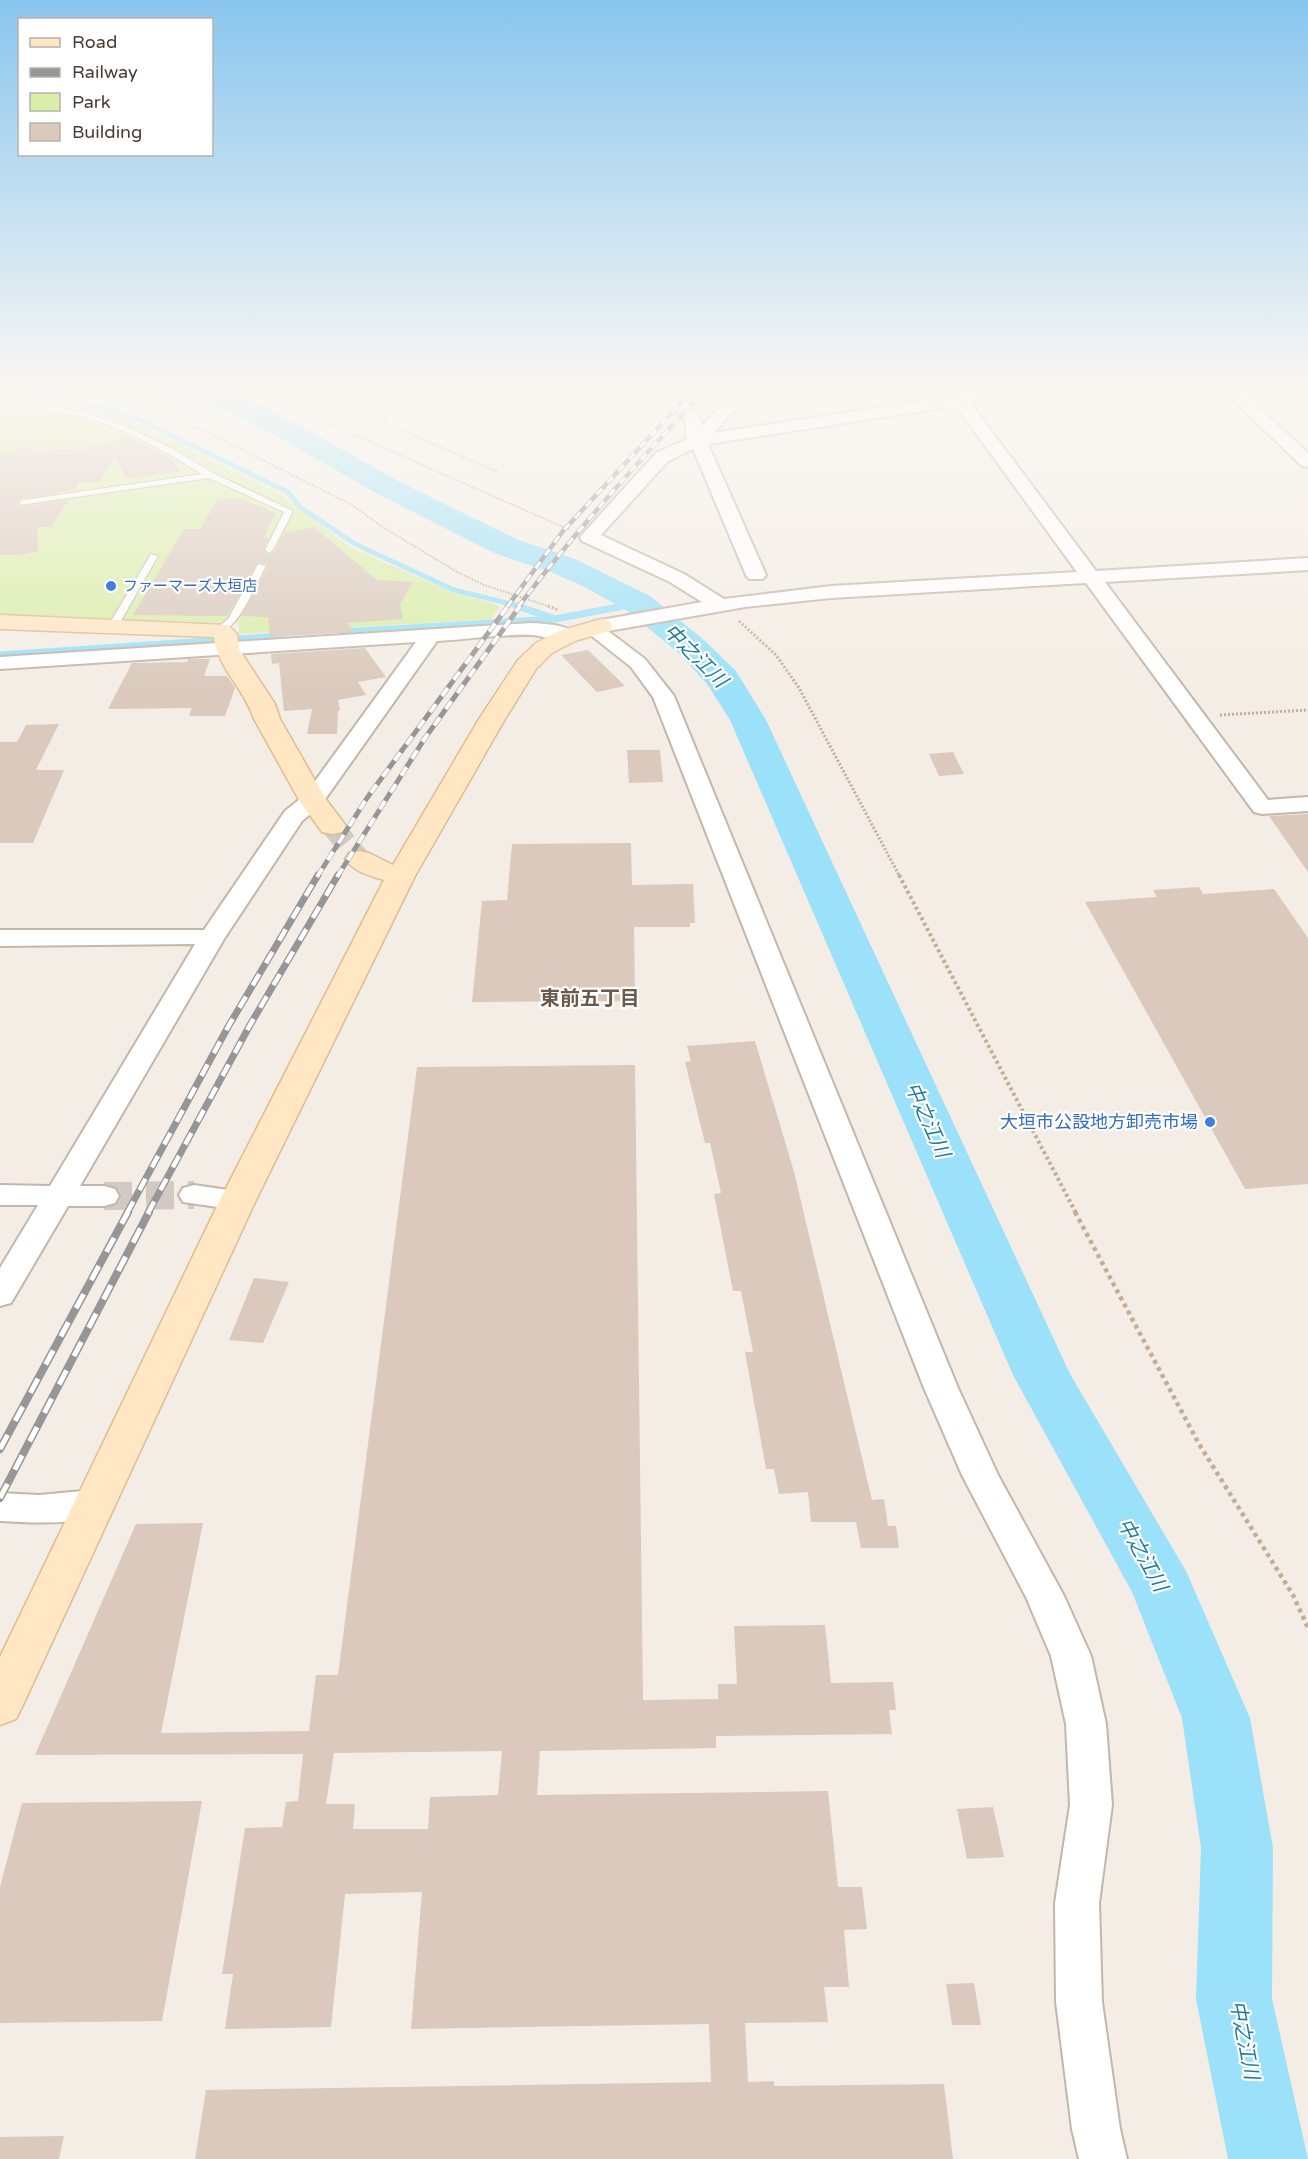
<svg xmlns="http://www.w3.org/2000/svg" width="1308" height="2159" viewBox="0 0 1308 2159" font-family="'Varela Round','Noto Sans JP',sans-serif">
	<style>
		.green { fill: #daeea9 }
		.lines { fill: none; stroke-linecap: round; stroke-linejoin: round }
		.stream-far1 { stroke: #9ae1f9; stroke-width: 5 }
		.stream { stroke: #9ae1f9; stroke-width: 7 }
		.river { fill: #9ae1f9; fill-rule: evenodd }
		.building { fill: #dac9bc; fill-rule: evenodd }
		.street-tunnel-far1 { stroke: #d2cac2; stroke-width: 22; stroke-dasharray: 22 11; stroke-linecap: butt }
		.street-tunnel { stroke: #d2cac2; stroke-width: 28; stroke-dasharray: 28 14; stroke-linecap: butt }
		.lane-casing { stroke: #c4b6a9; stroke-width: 2 }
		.street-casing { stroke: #c4b6a9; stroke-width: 4 }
		.secondary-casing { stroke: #ddbd91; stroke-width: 3 }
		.path-far3 { stroke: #c4ad96; stroke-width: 2; stroke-dasharray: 1.5 1.5; stroke-linecap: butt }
		.path-far2 { stroke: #c4ad96; stroke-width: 3; stroke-dasharray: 2 2; stroke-linecap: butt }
		.path-far1 { stroke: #c4ad96; stroke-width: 4; stroke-dasharray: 3 3; stroke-linecap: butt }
		.path { stroke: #c4ad96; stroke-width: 4.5; stroke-dasharray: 4 4; stroke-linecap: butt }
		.lane { fill: #fff; fill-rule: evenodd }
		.street { fill: #fff; fill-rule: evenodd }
		.secondary { fill: #ffe7c4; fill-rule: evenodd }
		.rail-far3-casing { stroke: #969696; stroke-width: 4.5 }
		.rail-far2-casing { stroke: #969696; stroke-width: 5 }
		.rail-far1-casing { stroke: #969696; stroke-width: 7 }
		.rail-casing { stroke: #969696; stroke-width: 8 }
		.rail-far3 { stroke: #fff; stroke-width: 3; stroke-dasharray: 8; stroke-linecap: butt }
		.rail-far2 { stroke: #fff; stroke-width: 4; stroke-dasharray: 10; stroke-linecap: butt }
		.rail-far1 { stroke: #fff; stroke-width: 4.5; stroke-dasharray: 13; stroke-linecap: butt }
		.rail { stroke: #fff; stroke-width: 5; stroke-dasharray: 16; stroke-linecap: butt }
		.shop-dot { fill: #3f7fe0; stroke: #fff; stroke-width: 2 }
		.labels { text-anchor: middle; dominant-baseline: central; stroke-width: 4.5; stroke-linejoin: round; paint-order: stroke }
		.far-shop-label { font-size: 15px; fill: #366cbe; stroke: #fff; text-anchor: start }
		.shop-label { font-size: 18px; fill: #366cbe; stroke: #fff; text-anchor: end }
		.water-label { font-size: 20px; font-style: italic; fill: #1d7b9d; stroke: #fff }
		.neighbourhood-label { font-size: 20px; font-weight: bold; fill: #6c594a; stroke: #fff }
	</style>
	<rect width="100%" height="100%" fill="#f4ede5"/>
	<!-- green -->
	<polygon class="green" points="5,393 91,408 148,428 282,495 350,547 449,591 500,606 491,619 239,634 239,623 0,616 0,400"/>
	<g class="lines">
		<!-- stream-far1 -->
		<g class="stream-far1">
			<polyline points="18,391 99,407 140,420 288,492 300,507 355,544 454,590 523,607"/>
			<polyline points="617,607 638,603"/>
		</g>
		<!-- stream -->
		<g class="stream">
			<polyline points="517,606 553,618"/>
			<polyline points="342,632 555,619 624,606"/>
			<polyline points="0,655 281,636"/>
		</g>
		<!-- river -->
		<polygon class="river" points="162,391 210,391 239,397 270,409 400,482 516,539 575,559 650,596 704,640 736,671 766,720 1070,1374 1186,1571 1250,1718 1273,1848 1272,1999 1308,2159 1228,2159 1196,1999 1201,1848 1182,1718 1132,1592 1013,1375 730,720 708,685 680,654 626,610 583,586 553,573 494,553 378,494 250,421 221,409 166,397"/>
	</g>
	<!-- building -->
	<g class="building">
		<polygon points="129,436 170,458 180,471 127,479 115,458 99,482 79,482 74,490 19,499 18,505 20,507 68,500 52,527 37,527 38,551 20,555 0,555 0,454 26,447 33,451 84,449"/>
		<polygon points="218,499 240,499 276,513 263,538 269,537 263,551 268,555 275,551 284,533 314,527 377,580 413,582 400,604 403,619 347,623 354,632 270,637 268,617 241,616 268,567 267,564 259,562 227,616 133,615 184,529 200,529"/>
		<polygon points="365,648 386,677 358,682 366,695 338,700 340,711 338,711 337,734 307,734 312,709 284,711 279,663 272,664 271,654"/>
		<polygon points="588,650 625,686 597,692 561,655"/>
		<polygon points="188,659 210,659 204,676 227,676 235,688 225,716 189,716 192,708 108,709 132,663 187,662"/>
		<polygon points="59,724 36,770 64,770 33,843 0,843 0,742 17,742 26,725"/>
		<polygon points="627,750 660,750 663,782 629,783"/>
		<polygon points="953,752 964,774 939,776 929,754"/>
		<polygon points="1308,814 1308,872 1269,816"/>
		<polygon points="631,843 632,885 693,884 695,923 690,923 690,927 634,927 635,1001 472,1002 482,901 507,900 512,844"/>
		<polygon points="1199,887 1203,894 1274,889 1308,938 1308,1184 1245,1189 1085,902 1157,897 1153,890"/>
		<polygon points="755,1041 794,1172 872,1500 884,1499 888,1526 896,1526 899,1548 861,1548 856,1522 811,1522 808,1492 779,1494 774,1469 766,1469 745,1352 753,1352 741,1291 733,1291 714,1194 721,1193 710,1143 705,1143 685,1062 691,1061 687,1046"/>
		<path d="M635,1065L643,1700L718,1699V1684H737L734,1626L825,1625L831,1683L893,1682L896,1710H889L892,1734L716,1736V1748L540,1751L537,1795L828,1791L838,1887H862L867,1929L844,1930L849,1987H824L828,2022L745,2023L748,2082L774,2081V2086L944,2084L953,2159H195L206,2090L711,2082L709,2024L411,2029L422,1892L345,1894L331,2027L225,2029L233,1974H222L245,1828L282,1827L286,1802L298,1801L303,1754L35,1755L136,1524L203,1523L161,1733L309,1731L316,1675H338L417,1067ZM502,1751L498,1795L430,1797L428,1829H353L355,1804H326L334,1753Z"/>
		<polygon points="254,1278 289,1282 263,1343 229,1340"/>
		<polygon points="202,1801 162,2021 0,2023 0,1887 22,1803"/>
		<polygon points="993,1807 1004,1857 967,1859 957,1809"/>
		<polygon points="974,1983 981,2025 952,2025 946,1984"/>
		<polygon points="64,2136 59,2159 0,2159 0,2137"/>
	</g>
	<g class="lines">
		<!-- street-tunnel-far1 -->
		<polyline class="street-tunnel-far1" points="332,826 359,859"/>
		<!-- street-tunnel -->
		<polyline class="street-tunnel" points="104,1196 194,1195"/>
		<defs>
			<g id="lane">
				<path d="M0,392L19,395L18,400L82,412L120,424L169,447L213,473L293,511L273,550L269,553L265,550L284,512L209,478L20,505V501L23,500L202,474C164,451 124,427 80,416C58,410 34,409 11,404L12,398L0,396Z"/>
				<polygon points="151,554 158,556 118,626 110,628 108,626"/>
				<path d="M258,564L266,566C257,582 237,634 217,632V628L228,619Z"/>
			</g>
			<g id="street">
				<polygon points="0,391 11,391 0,398"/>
				<path d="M659,391H675C684,404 699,409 702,426L736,391H753L713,433L950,397L945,391H961L964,395L993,391H1031L1029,394L1023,396L971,404L1096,571L1308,558V570L1105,582L1268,800L1308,797V811L1262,814L1254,812L1086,583L831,598L745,607L608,631L645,659L674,696L958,1388L998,1475L1064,1596L1091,1656L1106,1724L1112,1805L1099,1903L1102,2002L1120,2129L1127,2159H1079L1072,2129L1056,2002L1055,1903L1070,1805L1066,1724L1051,1656L1026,1597L962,1475L924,1388L653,697L631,667L583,629L586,625L601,620L702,602L670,582L582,541L580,537L656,453L687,439L684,418L670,407ZM956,406L1077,572L831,586L724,599L684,574L601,535L668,461L693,449L746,575L749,579H763L766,575L708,444Z"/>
				<polygon points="1224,391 1241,391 1308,453 1308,467 1302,466"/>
				<path d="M531,623C545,624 569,624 577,636L574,640C561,644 546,636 532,635C501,634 469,639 437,641L321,805L302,821L224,939L80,1186H104L115,1189L119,1196L115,1203L104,1206H68L11,1303L0,1306V1268L38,1205H0V1185L50,1186L195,944L0,946V930H204L285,811L305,795L416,642L0,669V657Z"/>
				<polygon points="194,1185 249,1193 253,1200 249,1207 238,1210 183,1202 179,1195 183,1188"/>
				<path d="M94,1490L107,1494L112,1504L107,1514C73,1525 35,1523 0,1521V1493L39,1495Z"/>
			</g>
			<g id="secondary">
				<path d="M0,615L228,625L237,634L239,649L275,704L280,719L325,798L346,826L342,832L332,834L322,832L299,800L254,719C245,690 217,667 214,637L0,629Z"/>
				<path d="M601,619L609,621L613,626L609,631L575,641L552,653L536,669L505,719L415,876L256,1200L23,1705L16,1719L0,1725V1657L220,1200L384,880C370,876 354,872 345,859L349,853L359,851L369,853L393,865L479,719L518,660L536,643L559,631Z"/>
			</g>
		</defs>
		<!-- lane casing -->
		<use href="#lane" class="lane-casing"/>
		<!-- street casing -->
		<use href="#street" class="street-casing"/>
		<!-- secondary casing -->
		<use href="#secondary" class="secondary-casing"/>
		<!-- path-far3 -->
		<g class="path-far3">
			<polyline points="255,391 570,530"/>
			<polyline points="311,391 498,472"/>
			<polyline points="88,397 126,399 204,431 352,505 384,528 459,573 484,585 551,607"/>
		</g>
		<!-- path-far2 -->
		<g class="path-far2">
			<polyline points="548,606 558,610"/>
			<polyline points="739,621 776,655 799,688 900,877"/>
			<polyline points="1220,715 1308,710"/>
		</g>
		<!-- path-far1 -->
		<polyline class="path-far1" points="899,875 1076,1213"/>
		<!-- path -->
		<polyline class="path" points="1075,1212 1199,1444 1293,1595 1308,1628"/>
		<!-- lane -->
		<use href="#lane" class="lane"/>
		<!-- street -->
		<use href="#street" class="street"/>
		<!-- secondary -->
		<use href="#secondary" class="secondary"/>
		<defs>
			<g id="rail-far3">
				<polyline points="507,607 563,531 692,391"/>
				<path d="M518,607C576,531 639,460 705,391"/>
			</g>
			<g id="rail-far2">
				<polyline points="317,877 367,798 508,606"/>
				<polyline points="337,877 425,738 520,606"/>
			</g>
			<g id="rail-far1">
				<polyline points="127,1213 228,1027 318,875"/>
				<polyline points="148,1213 250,1025 338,875"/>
			</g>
			<g id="rail">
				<polyline points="0,1449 128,1212"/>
				<polyline points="0,1498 149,1212"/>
			</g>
		</defs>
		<!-- rail-far3 casing -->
		<use href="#rail-far3" class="rail-far3-casing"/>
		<!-- rail-far2 casing -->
		<use href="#rail-far2" class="rail-far2-casing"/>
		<!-- rail-far1 casing -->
		<use href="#rail-far1" class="rail-far1-casing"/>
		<!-- rail casing -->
		<use href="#rail" class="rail-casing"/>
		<!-- rail-far3 -->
		<use href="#rail-far3" class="rail-far3"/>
		<!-- rail-far2 -->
		<use href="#rail-far2" class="rail-far2"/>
		<!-- rail-far1 -->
		<use href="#rail-far1" class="rail-far1"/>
		<!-- rail -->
		<use href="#rail" class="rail"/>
	</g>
	<!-- sky -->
	<linearGradient id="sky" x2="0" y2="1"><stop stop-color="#89c6ef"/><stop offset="0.56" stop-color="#faf7f3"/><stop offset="1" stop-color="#faf7f3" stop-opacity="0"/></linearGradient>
	<rect width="1308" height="693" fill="url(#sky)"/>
	<!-- markers -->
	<g class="shop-dot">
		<circle cx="111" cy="586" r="6"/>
		<circle cx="1210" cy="1122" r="6"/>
	</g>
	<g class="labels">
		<!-- far-shop labels -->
		<g class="far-shop-label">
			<text x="123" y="586">ファーマーズ大垣店</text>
		</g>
		<!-- shop labels -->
		<g class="shop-label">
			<text x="1198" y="1122">大垣市公設地方卸売市場</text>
		</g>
		<!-- water labels -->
		<g class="water-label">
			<text transform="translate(695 656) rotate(45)">中之江川</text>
			<text transform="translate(927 1120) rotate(66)">中之江川</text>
			<text transform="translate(1142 1555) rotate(61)">中之江川</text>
			<text transform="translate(1244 2040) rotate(79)">中之江川</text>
		</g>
		<!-- neighbourhood labels -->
		<g class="neighbourhood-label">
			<text x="590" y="999">東前五丁目</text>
		</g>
	</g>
	<!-- legend -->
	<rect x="18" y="18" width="195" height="138" fill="#ffffff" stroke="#b6b1ae" stroke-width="1.5"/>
	<rect x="30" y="38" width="30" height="9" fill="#ffe7c4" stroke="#b6b1ae" stroke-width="1.5"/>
	<text x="72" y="48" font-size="18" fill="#483d34">Road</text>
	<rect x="30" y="68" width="30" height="9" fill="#969696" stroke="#b6b1ae" stroke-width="1.5"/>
	<text x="72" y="78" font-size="18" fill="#483d34">Railway</text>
	<rect x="30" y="93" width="30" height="18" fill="#daeea9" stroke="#b6b1ae" stroke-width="1.5"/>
	<text x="72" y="108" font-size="18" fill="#483d34">Park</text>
	<rect x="30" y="123" width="30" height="18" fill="#dac9bc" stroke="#b6b1ae" stroke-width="1.5"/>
	<text x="72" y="138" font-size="18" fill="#483d34">Building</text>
</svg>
